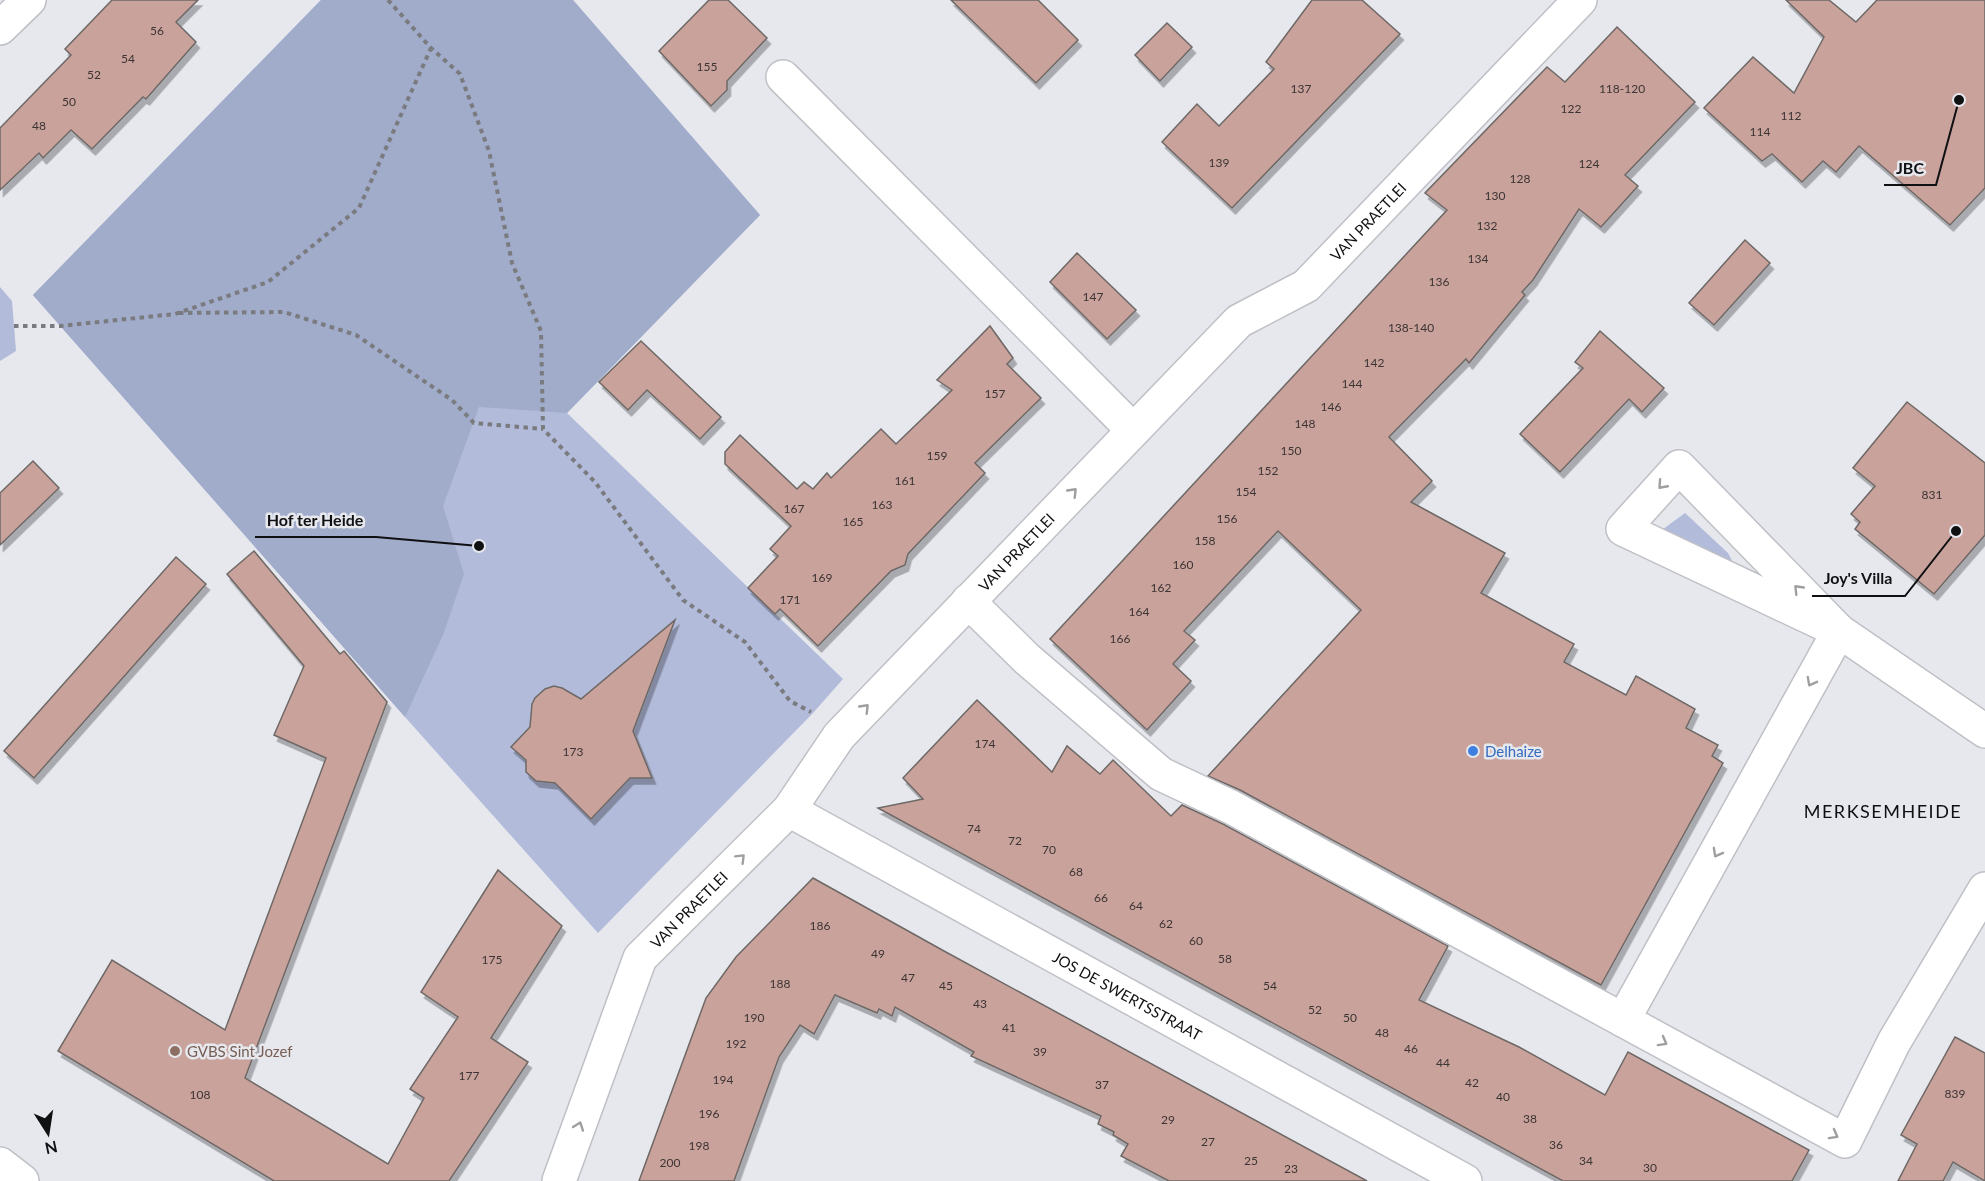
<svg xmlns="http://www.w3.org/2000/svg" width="1985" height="1181" viewBox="0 0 1985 1181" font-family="Lato,sans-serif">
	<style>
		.green { fill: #b2bbda }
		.forest { fill: #a1abca }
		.building { fill: #c8a29b; stroke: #6e6866; stroke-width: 1.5; filter: url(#shadow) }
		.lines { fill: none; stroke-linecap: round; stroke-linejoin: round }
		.minor-casing { stroke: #bfc0c6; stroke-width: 36 }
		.path { stroke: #7a7b7f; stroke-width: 4; stroke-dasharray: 4.5 4.5; stroke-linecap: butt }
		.minor { stroke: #fff; stroke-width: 33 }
		.oneway { stroke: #9f9fa0 }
		.shop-dot { fill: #3f7fe0; stroke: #e6e8ee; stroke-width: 2 }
		.education-dot { fill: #8d6e63; stroke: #e6e8ee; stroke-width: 2 }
		.labels { text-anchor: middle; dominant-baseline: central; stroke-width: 5; stroke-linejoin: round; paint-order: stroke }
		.number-label { font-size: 12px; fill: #3d3434 }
		.street-label { font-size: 15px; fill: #0f1012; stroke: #e6e8ee }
		.shop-label { font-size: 15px; fill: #366cbe; stroke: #e6e8ee; text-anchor: start }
		.education-label { font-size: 15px; fill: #785e54; stroke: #e6e8ee; text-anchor: start }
		.quarter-label { font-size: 18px; letter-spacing: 1.5px; fill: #0f1012; stroke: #e6e8ee }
		.leader { fill: none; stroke: #0f1012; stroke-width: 2 }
		.callout-dot { fill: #0f1012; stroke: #e6e8ee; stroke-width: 2 }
		.callout-label { font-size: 16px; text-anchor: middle; font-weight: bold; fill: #0f1012; stroke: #e6e8ee; stroke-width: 5; stroke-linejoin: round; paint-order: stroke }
	</style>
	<defs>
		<filter id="shadow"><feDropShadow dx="3.5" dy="6" stdDeviation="0" flood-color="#0004"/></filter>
	</defs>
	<rect width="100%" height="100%" fill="#e6e8ee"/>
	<!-- green -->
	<g class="green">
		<polygon points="321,0 573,0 760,215 567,413 843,679 813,713 598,933 405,717 33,295"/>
		<polygon points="0,287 12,301 16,351 0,361"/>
		<polygon points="1685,513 1728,553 1740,576 1662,530"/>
	</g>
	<!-- forest -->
	<polygon class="forest" points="321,0 573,0 760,215 567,413 479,407 443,506 464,574 443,635 405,717 33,295"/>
	<!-- building -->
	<g class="building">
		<polygon points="112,0 198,0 176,22 196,42 146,99 143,97 92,149 71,130 43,158 39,153 0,190 0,128 71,55 65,49"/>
		<polygon points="709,0 728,0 767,38 727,81 727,90 711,106 659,51"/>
		<polygon points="951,0 1038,0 1078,40 1036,83"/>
		<polygon points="1312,0 1362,0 1400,34 1232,208 1162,142 1197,104 1219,126 1274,69 1266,62"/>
		<polygon points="1786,0 1829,0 1856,22 1877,0 1985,0 1985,188 1950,225 1859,146 1836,172 1823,161 1802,182 1772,154 1762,161 1704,108 1753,57 1794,93 1824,37"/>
		<polygon points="1167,23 1192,47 1160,81 1135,55"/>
		<polygon points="1617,27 1695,102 1625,175 1638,186 1601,227 1579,209 1533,280 1522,292 1525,295 1469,363 1466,359 1389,437 1432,481 1411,502 1505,553 1481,593 1574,644 1564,662 1626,695 1636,676 1695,709 1686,728 1718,745 1712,756 1723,763 1601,985 1240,790 1208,776 1361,610 1278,531 1184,631 1195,640 1173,664 1191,681 1147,730 1050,639 1447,210 1425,193 1547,67 1565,82"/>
		<polygon points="1745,240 1770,263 1714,325 1689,303"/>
		<polygon points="1077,253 1136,310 1107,339 1050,282"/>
		<polygon points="990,326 1013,358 1007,364 1041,398 975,463 985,473 908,554 905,565 891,571 818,646 780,609 775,614 748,588 778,556 770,549 791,526 725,464 725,452 740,435 797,489 804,482 813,489 827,473 831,478 881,429 896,444 952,390 937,380"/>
		<polygon points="1600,331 1664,388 1642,412 1629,399 1560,472 1520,434 1583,368 1575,362"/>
		<polygon points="641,341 721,417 700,439 647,390 628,410 599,382"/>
		<polygon points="1907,402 1985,463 1985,535 1934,594 1855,529 1860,522 1851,514 1875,486 1853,468"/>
		<polygon points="33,461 59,488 0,545 0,493"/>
		<polygon points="254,551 340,654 344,651 387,702 245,1078 388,1164 424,1098 410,1089 458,1017 421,992 498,870 562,926 491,1038 528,1062 449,1181 274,1181 58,1051 112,960 225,1030 326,758 274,735 304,666 227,574"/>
		<polygon points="176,557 206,584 34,778 4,751"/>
		<polygon points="675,620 633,731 652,778 630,778 591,819 555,783 536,781 526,772 526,760 511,747 530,727 532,704 535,698 545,689 554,686 562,688 581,699"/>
		<polygon points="977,700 1052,772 1067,746 1100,774 1113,760 1171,816 1182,805 1223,824 1448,946 1419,1000 1519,1047 1605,1095 1628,1052 1809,1150 1792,1181 1563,1181 878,808 923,799 903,778"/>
		<polygon points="813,878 944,951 1367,1181 1169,1181 1121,1156 1128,1144 1113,1135 1114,1132 1098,1124 1101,1116 971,1056 974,1052 895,1007 892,1016 879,1009 877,1013 835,995 814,1034 800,1025 779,1057 734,1181 639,1181 706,998 736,957"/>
		<polygon points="1955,1037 1985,1053 1985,1181 1953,1162 1943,1181 1898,1181 1917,1144 1901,1135"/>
	</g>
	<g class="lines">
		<defs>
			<g id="minor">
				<polyline points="0,28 29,0"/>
				<polyline points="783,77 1133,430"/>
				<polyline points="968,601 1027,659 1161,774 1231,807 1623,1020"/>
				<polyline points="1839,631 1623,1020 1845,1141 1894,1042 1985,889"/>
				<polyline points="1839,631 1679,467 1623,529 1839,631 1985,731"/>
				<path id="s1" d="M789,810L1465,1181"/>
				<polyline points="0,1164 22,1181"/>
				<path id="s2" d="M559,1181L640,958L789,810L839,736L1239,321L1306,286L1580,0"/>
			</g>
		</defs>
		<!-- minor casing -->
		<use href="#minor" class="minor-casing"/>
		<!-- path -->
		<g class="path">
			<polyline points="388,0 431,48 460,74 489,151 512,263 541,331 543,429 595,482 683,600 745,642 790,701 811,712"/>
			<polyline points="179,313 284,312 356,335 452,400 474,423 543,429"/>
			<polyline points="14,326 60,326 175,314 268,282 359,208 431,48"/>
		</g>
		<!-- minor -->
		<use href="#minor" class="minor"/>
	</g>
	<!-- one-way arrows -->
	<defs><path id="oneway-chevron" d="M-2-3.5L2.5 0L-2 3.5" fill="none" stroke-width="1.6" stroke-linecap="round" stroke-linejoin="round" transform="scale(1.5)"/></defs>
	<g class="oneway">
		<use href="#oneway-chevron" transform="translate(1662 485) rotate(132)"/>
		<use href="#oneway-chevron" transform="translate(1073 492) rotate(-46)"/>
		<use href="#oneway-chevron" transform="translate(1798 589) rotate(-134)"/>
		<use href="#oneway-chevron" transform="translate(1811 682) rotate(118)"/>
		<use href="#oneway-chevron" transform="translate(865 708) rotate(-46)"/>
		<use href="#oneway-chevron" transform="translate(1717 853) rotate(119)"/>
		<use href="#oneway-chevron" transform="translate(741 858) rotate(-45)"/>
		<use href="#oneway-chevron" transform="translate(1663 1042) rotate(29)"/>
		<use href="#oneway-chevron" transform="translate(579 1126) rotate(-70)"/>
		<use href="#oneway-chevron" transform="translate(1834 1135) rotate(29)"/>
	</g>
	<!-- markers -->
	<circle class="shop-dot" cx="1473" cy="751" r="6"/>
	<circle class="education-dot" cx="175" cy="1051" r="6"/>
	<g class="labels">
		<!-- number labels -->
		<g class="number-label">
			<text x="157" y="30">56</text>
			<text x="128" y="58">54</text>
			<text x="707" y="66">155</text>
			<text x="94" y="74">52</text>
			<text x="1301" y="88">137</text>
			<text x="1622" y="88">118-120</text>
			<text x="69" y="101">50</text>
			<text x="1571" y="108">122</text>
			<text x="1791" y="115">112</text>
			<text x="39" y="125">48</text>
			<text x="1760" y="131">114</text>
			<text x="1219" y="162">139</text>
			<text x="1589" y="163">124</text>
			<text x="1520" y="178">128</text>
			<text x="1495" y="195">130</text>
			<text x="1487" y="225">132</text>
			<text x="1478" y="258">134</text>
			<text x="1439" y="281">136</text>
			<text x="1093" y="296">147</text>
			<text x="1411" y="327">138-140</text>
			<text x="1374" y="362">142</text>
			<text x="1352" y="383">144</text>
			<text x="995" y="393">157</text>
			<text x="1331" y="406">146</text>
			<text x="1305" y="423">148</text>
			<text x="1291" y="450">150</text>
			<text x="937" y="455">159</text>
			<text x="1268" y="470">152</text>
			<text x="905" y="480">161</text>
			<text x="1246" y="491">154</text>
			<text x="1932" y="494">831</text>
			<text x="882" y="504">163</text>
			<text x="794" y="508">167</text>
			<text x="1227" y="518">156</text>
			<text x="853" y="521">165</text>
			<text x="1205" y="540">158</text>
			<text x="1183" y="564">160</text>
			<text x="822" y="577">169</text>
			<text x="1161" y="587">162</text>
			<text x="790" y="599">171</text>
			<text x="1139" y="611">164</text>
			<text x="1120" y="638">166</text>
			<text x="985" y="743">174</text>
			<text x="573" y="751">173</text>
			<text x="974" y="828">74</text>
			<text x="1015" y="840">72</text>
			<text x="1049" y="849">70</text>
			<text x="1076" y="871">68</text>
			<text x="1101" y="897">66</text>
			<text x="1136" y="905">64</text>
			<text x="1166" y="923">62</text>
			<text x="820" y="925">186</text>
			<text x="1196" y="940">60</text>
			<text x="878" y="953">49</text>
			<text x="1225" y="958">58</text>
			<text x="492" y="959">175</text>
			<text x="908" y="977">47</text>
			<text x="780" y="983">188</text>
			<text x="946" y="985">45</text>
			<text x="1270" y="985">54</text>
			<text x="980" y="1003">43</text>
			<text x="1315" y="1009">52</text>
			<text x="754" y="1017">190</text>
			<text x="1350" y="1017">50</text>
			<text x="1009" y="1027">41</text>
			<text x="1382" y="1032">48</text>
			<text x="736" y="1043">192</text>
			<text x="1411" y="1048">46</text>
			<text x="1040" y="1051">39</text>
			<text x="1443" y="1062">44</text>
			<text x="469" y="1075">177</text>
			<text x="723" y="1079">194</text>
			<text x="1472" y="1082">42</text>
			<text x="1102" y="1084">37</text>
			<text x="1955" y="1093">839</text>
			<text x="200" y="1094">108</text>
			<text x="1503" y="1096">40</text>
			<text x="709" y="1113">196</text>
			<text x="1530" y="1118">38</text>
			<text x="1168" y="1119">29</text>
			<text x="1208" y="1141">27</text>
			<text x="1556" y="1144">36</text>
			<text x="699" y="1145">198</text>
			<text x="1251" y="1160">25</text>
			<text x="1586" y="1160">34</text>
			<text x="670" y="1162">200</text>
			<text x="1650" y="1167">30</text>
			<text x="1291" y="1168">23</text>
		</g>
		<!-- street labels -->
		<g class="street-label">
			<text stroke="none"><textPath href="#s2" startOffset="1278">VAN PRAETLEI</textPath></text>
			<text stroke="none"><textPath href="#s2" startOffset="792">VAN PRAETLEI</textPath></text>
			<text stroke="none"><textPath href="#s2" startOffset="306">VAN PRAETLEI</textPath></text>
			<text stroke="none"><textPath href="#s1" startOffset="386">JOS DE SWERTSSTRAAT</textPath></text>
		</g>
		<!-- shop labels -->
		<g class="shop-label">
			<text x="1485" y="751">Delhaize</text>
		</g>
		<!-- education labels -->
		<g class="education-label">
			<text x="187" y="1051">GVBS Sint Jozef</text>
		</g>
		<!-- quarter labels -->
		<g class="quarter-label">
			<text x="1883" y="811">MERKSEMHEIDE</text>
		</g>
	</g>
	<!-- callouts -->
	<path class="leader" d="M1959 100L1936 185H1884M479 546L376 537H255M1956 531L1905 596H1812"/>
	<g class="callout-dot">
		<circle cx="1959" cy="100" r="6"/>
		<circle cx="479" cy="546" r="6"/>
		<circle cx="1956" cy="531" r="6"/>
	</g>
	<g class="callout-label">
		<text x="1910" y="174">JBC</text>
		<text x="315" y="526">Hof ter Heide</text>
		<text x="1858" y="584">Joy's Villa</text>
	</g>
	<!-- north arrow -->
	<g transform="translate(48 1133) rotate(168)" stroke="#e6e8ee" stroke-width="4.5" paint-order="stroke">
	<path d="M0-4.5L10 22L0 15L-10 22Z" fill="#0f1012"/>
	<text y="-9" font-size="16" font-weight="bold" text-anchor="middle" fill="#0f1012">N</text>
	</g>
</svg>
